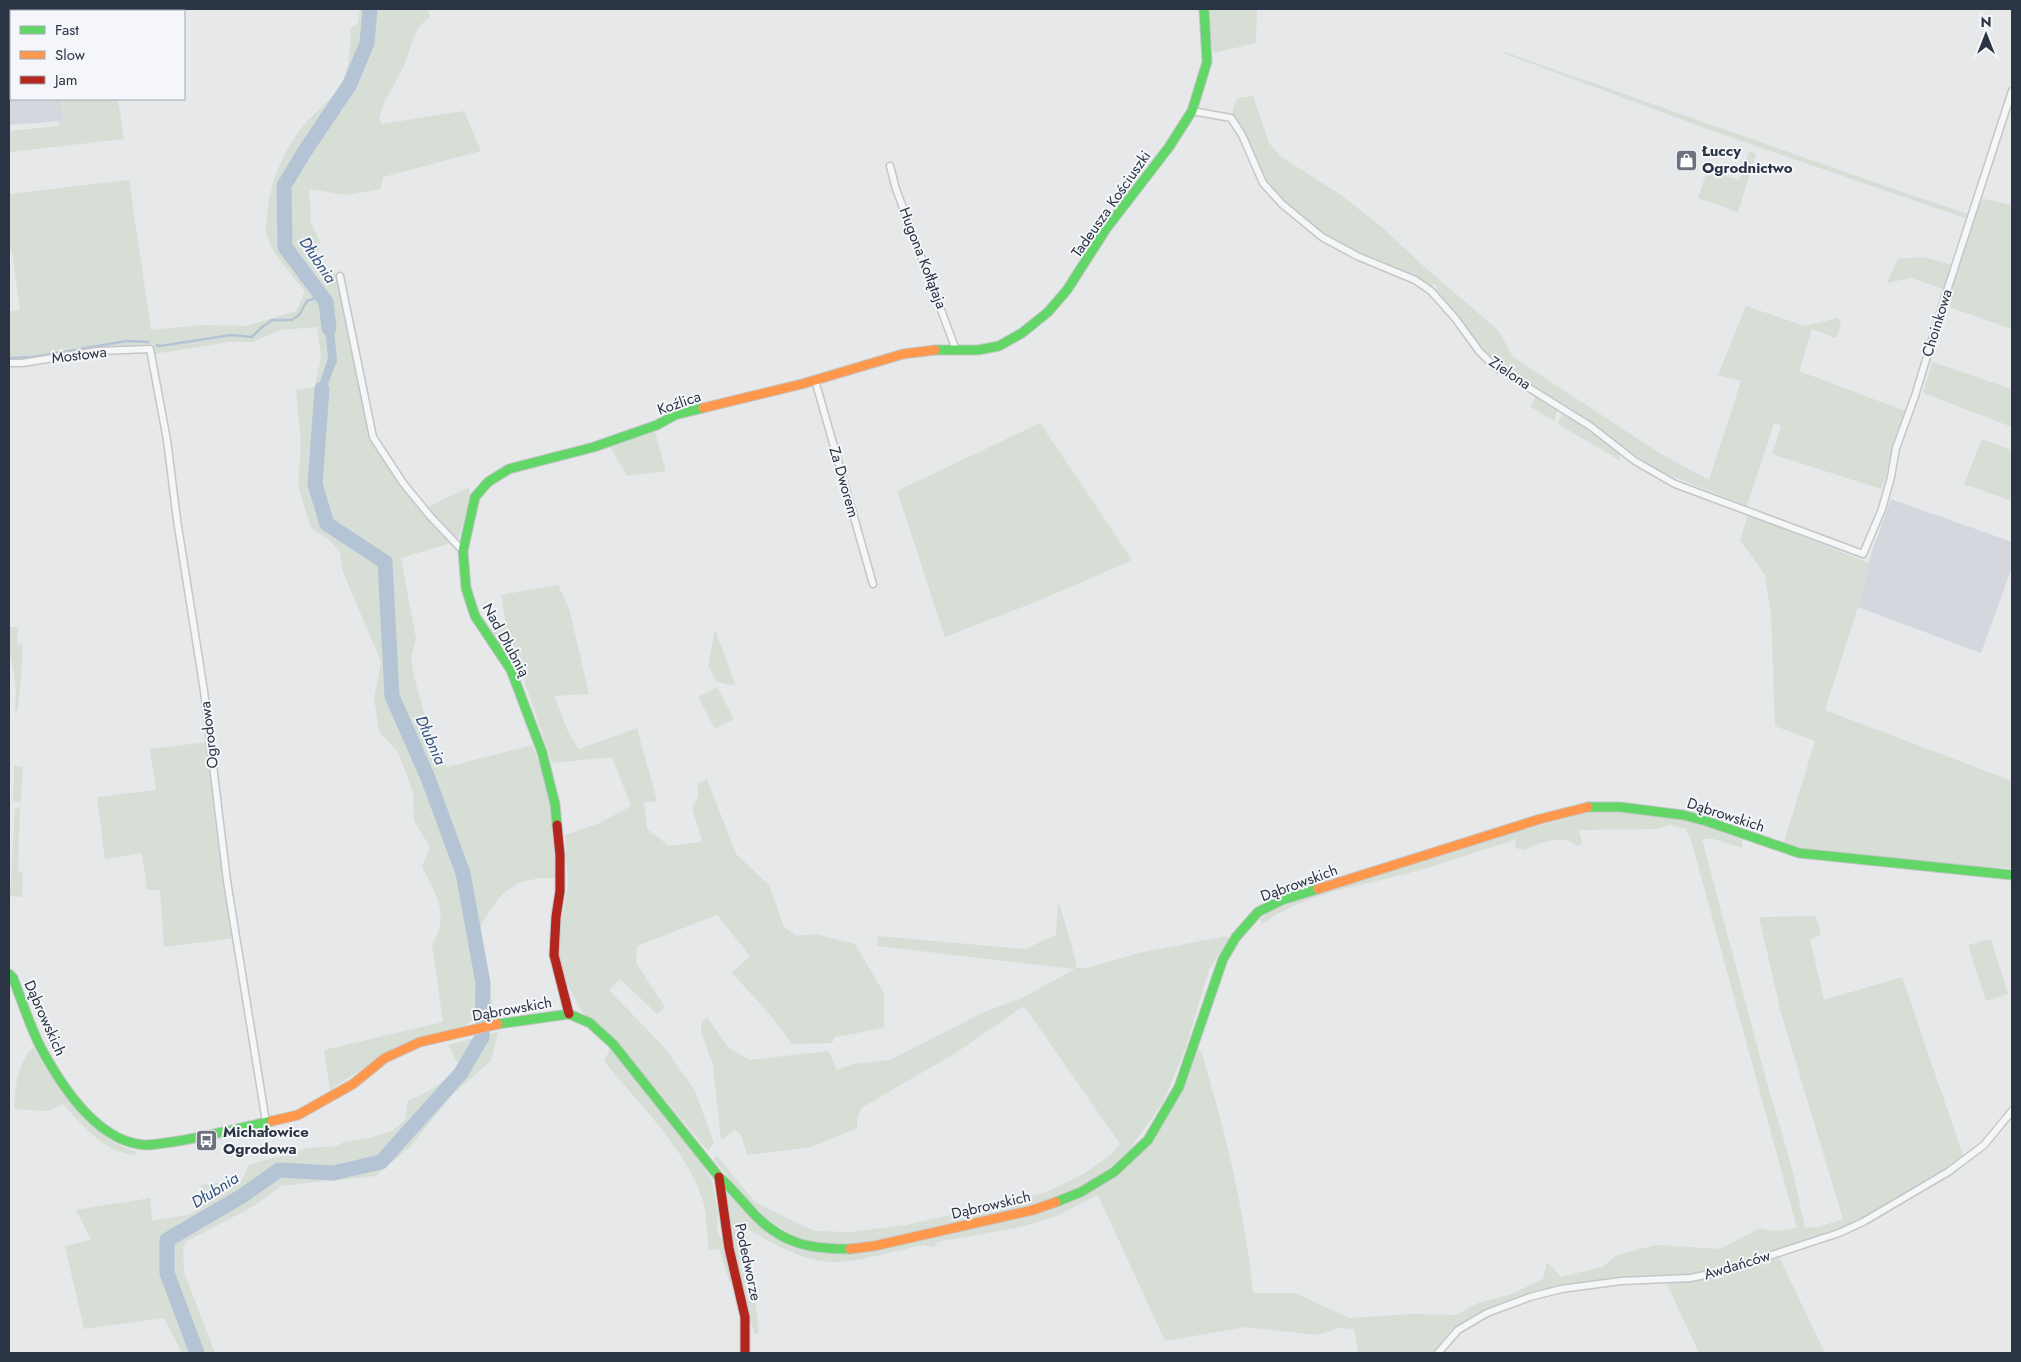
<svg xmlns="http://www.w3.org/2000/svg" width="2021" height="1362" viewBox="0 0 2021 1362" font-family="Jost,sans-serif">
	<style>
		.built { fill: #d4d7dd }
		.green { fill: #d6ded6 }
		.water { fill: #b4c4d5 }
		.lines { fill: none; stroke-linecap: round; stroke-linejoin: round }
		.stream { stroke: #b4c4d5; stroke-width: 2.5 }
		.river { stroke: #b4c4d5; stroke-width: 15 }
		.street-casing { stroke: #c4c6c8; stroke-width: 9 }
		.fast-casing { stroke: #c4c6c8; stroke-width: 11 }
		.slow-casing { stroke: #c4c6c8; stroke-width: 11 }
		.jam-casing { stroke: #c4c6c8; stroke-width: 11 }
		.street { stroke: #f5f6f7; stroke-width: 6 }
		.fast { stroke: #63d668; stroke-width: 9 }
		.slow { stroke: #ff974d; stroke-width: 9 }
		.jam { stroke: #b3261e; stroke-width: 9 }
		.labels { text-anchor: middle; dominant-baseline: central; stroke-width: 4; stroke-linejoin: round; paint-order: stroke }
		.poi-label { font-size: 15px; font-weight: bold; fill: #2b3445; stroke: #f4f6f9; text-anchor: start }
		.street-label { font-size: 15px; fill: #2b3445; stroke: #f4f6f9 }
		.water-label { font-size: 16px; font-style: italic; fill: #34527a; stroke: #f4f6f9 }
	</style>
	<rect width="100%" height="100%" fill="#e6e8ea"/>
	<!-- built -->
	<g class="built">
		<polygon points="9,73 11,73 11,99 61,99 63,121 9,125"/>
		<polygon points="1891,499 2012,542 2012,567 1981,653 1858,607 1872,551"/>
	</g>
	<!-- green -->
	<g class="green">
		<path d="M360,9H428L430,17C413,28 412,47 404,65C396,84 385,96 379,118L382,124L464,111L481,151L383,177L380,189L347,195L309,189L311,222L320,242L317,267L321,276L335,273L370,439L404,490L451,543L401,558L416,639L411,658L414,677L432,740L447,767L532,745L543,773L549,797L557,878H539L519,883L502,894L483,921L478,936L495,1016L469,1022L466,1026L421,1037L393,1048L330,1090L324,1050L443,1022L432,944C451,917 435,892 422,867L430,847L414,821L413,792L398,752L379,732L374,698L381,662L343,572L340,552L328,539L311,528L298,486L301,442L296,390L315,387L321,356L317,327L280,330L253,342H230L154,354L153,344L100,347L26,360H9V312L20,310L12,251H9V194L129,180L151,330L202,325L247,326L296,311L305,292C293,275 273,256 267,236C265,231 266,225 267,221C268,187 282,152 303,126C316,110 333,100 343,80C350,65 350,45 351,28L358,23Z"/>
		<polygon points="1208,9 1257,9 1256,43 1213,53"/>
		<polygon points="1502,51 1905,193 1968,214 1965,218 1718,133 1503,53"/>
		<path d="M1253,96L1269,143L1280,156L1341,195L1383,228L1420,263L1498,330L1513,357L1661,454L1709,480L1741,381L1718,375L1746,306L1805,326L1838,318L1841,326L1836,338L1812,329L1799,371L1905,411L1893,442L1887,472L1881,489L1772,454L1781,426L1774,423L1747,506L1657,470L1593,425L1506,371L1494,362L1481,348L1450,306L1436,292L1437,287L1434,284L1430,288C1413,274 1392,267 1372,258C1341,244 1313,229 1287,206C1257,179 1256,143 1231,116L1237,98Z"/>
		<polygon points="61,99 118,99 124,139 9,152 9,131 59,126 59,121 63,121"/>
		<polygon points="1749,151 1756,154 1738,212 1698,198 1707,171 1739,180"/>
		<polygon points="1980,198 2012,205 2012,329 1946,306"/>
		<polygon points="1923,257 1952,265 1944,289 1911,278 1887,283 1898,259"/>
		<polygon points="1932,362 2012,389 2012,427 1923,393"/>
		<polygon points="1536,395 1558,409 1554,421 1531,407"/>
		<polygon points="1563,412 1597,433 1621,453 1619,460 1558,424"/>
		<polygon points="1040,423 1132,560 1043,599 945,637 897,491"/>
		<polygon points="655,432 666,471 627,476 610,447"/>
		<polygon points="1982,439 2012,450 2012,501 1964,484"/>
		<polygon points="469,487 470,498 458,540 428,507"/>
		<polygon points="1748,515 1869,563 1858,607 1825,710 2012,781 2012,868 1940,864 1783,845 1815,741 1775,726 1771,614 1765,575 1740,540"/>
		<polygon points="558,585 569,608 589,694 554,696 569,734 579,749 637,728 657,801 644,803 647,829 669,846 700,842 702,840 692,808 698,797 698,783 707,779 736,854 769,885 784,927 797,936 816,934 855,944 884,993 884,1028 835,1037 832,1043 792,1044 772,1017 732,973 750,956 717,915 637,946 636,963 665,1007 657,1014 620,979 609,990 665,1048 695,1091 714,1143 708,1151 612,1036 582,1012 566,982 557,946 568,885 565,835 600,823 631,806 612,757 552,763 522,674 488,630 506,625 501,595"/>
		<path d="M9,627H18L17,645L22,644C23,666 20,687 18,709L15,714L16,691L14,671L9,652Z"/>
		<polygon points="715,629 736,686 717,682 708,666"/>
		<polygon points="717,687 734,719 715,729 698,697"/>
		<polygon points="208,742 211,785 234,938 164,947 160,890 147,890 142,853 105,859 97,797 156,790 150,749"/>
		<polygon points="14,766 23,766 21,802 13,801"/>
		<polygon points="20,807 18,871 23,872 22,897 10,896 15,808"/>
		<path d="M1598,810L1655,814L1694,822L1742,840V848L1714,839H1702L1767,1083L1792,1168L1805,1228L1818,1227L1843,1219L1781,1013L1759,917L1816,916L1821,935L1810,939L1824,1000L1902,977L1966,1164L1951,1176L1847,1233L1778,1255L1825,1353H1699L1664,1278L1550,1290L1512,1299L1454,1327L1432,1353H1358L1354,1329L1339,1328L1317,1335L1245,1327L1165,1341L1098,1195L1056,1216L1021,1227L938,1242L934,1247L923,1245C895,1251 867,1260 839,1262C808,1264 772,1244 746,1228L759,1333L754,1334C749,1314 722,1205 727,1193L732,1195C752,1217 775,1246 806,1251C822,1254 838,1253 853,1252L1036,1212L1073,1200L1094,1189L1136,1157L1155,1139L1179,1096L1197,1049L1201,1051C1225,1130 1245,1211 1253,1293H1295L1349,1318L1412,1314L1456,1315L1478,1303L1512,1294L1543,1279L1547,1262L1561,1277L1602,1267L1617,1255L1656,1245L1720,1249L1760,1228L1774,1231L1797,1228L1691,840L1686,829L1670,825L1657,829L1579,830L1582,844L1576,846C1574,844 1572,842 1569,841C1557,836 1535,844 1524,850L1515,848L1516,840L1511,841C1476,852 1441,864 1406,874C1359,886 1301,895 1262,924L1260,920L1271,911L1304,897L1518,831Z"/>
		<polygon points="1058,900 1076,961 1076,968 1087,968 1139,953 1227,936 1229,939 1209,970 1185,1050 1162,1104 1129,1150 1107,1170 1076,1189 1029,1206 912,1233 867,1242 841,1245 822,1244 796,1238 770,1221 741,1193 714,1159 716,1155 755,1202 814,1231 851,1232 906,1225 1044,1193 1082,1175 1112,1154 1120,1144 1024,1006 954,1054 861,1108 857,1120 857,1128 811,1147 747,1155 741,1134 734,1130 721,1140 713,1065 701,1032 701,1023 707,1017 728,1047 749,1060 829,1051 837,1070 853,1064 890,1060 984,1012 1020,999 1075,969 877,946 878,936 1025,949 1056,935"/>
		<polygon points="1991,939 2008,994 1986,1001 1968,945"/>
		<path d="M498,1032L491,1061L454,1093L410,1147L376,1176L281,1186L254,1206L187,1241L183,1247L184,1272L215,1353H182L164,1318L84,1329L65,1246L91,1240L76,1210L150,1198L152,1221L191,1214L200,1208L201,1185L242,1180L249,1165L307,1148L337,1146L344,1142L370,1138L393,1130L405,1120L408,1101C422,1095 452,1079 458,1064L448,1045Z"/>
		<path d="M33,1047C58,1090 87,1135 136,1152L135,1155C105,1153 82,1125 63,1104L48,1111L15,1109C14,1088 18,1063 33,1047Z"/>
		<path d="M610,1049L698,1156L712,1181L718,1212L717,1230L723,1242L733,1282L730,1283L719,1249L709,1251C707,1234 707,1214 702,1198C689,1153 634,1098 604,1061Z"/>
	</g>
	<!-- water -->
	<polygon class="water" points="323,307 332,308 337,361 326,389 326,406 316,410 317,391 328,358"/>
	<g class="lines">
		<!-- stream -->
		<g class="stream">
			<polyline points="157,345 160,346 231,335 252,337 262,327 272,320 292,320 299,315 307,301 322,296"/>
			<polyline points="9,358 33,357 127,341 148,342"/>
		</g>
		<!-- river -->
		<g class="river">
			<polyline points="329,328 326,302 285,247 284,186 303,154 350,84 367,43 370,9"/>
			<polyline points="197,1353 167,1273 167,1240 242,1196 279,1170 333,1173 381,1162 461,1073 482,1037 483,983 463,873 428,778 392,696 385,562 327,524 315,484 322,389"/>
		</g>
		<defs>
			<g id="street">
				<polyline points="1192,111 1231,118 1242,135 1263,183 1282,204 1322,237 1357,256 1415,280 1431,291 1455,318 1479,351 1494,366 1590,426 1635,461 1675,484 1863,554 1882,509 1891,477 1896,448 1915,396 1944,300 2012,91"/>
				<polyline points="890,166 896,189 956,350"/>
				<polyline points="340,276 373,437 403,483 430,516 463,551"/>
				<polyline points="9,363 22,363 98,351 150,349 167,440 177,520 204,691 227,881 266,1122"/>
				<polyline points="815,380 873,584"/>
				<polyline points="1438,1353 1458,1330 1487,1313 1530,1297 1561,1289 1621,1281 1690,1278 1720,1272 1839,1233 1863,1222 1948,1172 1984,1145 2012,1111"/>
			</g>
			<g id="fast">
				<polyline points="935,350 978,350 999,346 1022,333 1048,312 1067,290 1106,229 1169,147 1192,111 1207,62 1204,9"/>
				<polyline points="1588,807 1620,807 1683,815 1706,821 1799,853 2012,875"/>
				<polyline points="557,825 555,804 542,752 511,670 475,616 466,588 463,551 475,497 488,482 509,469 594,447 657,425 675,415 703,408"/>
				<path d="M9,974L13,978C22,1001 30,1027 41,1048C62,1087 98,1142 145,1145C154,1145 163,1143 172,1142C205,1137 239,1128 272,1121"/>
				<path d="M498,1024L569,1014L590,1023L613,1044L719,1177C733,1189 744,1204 757,1217C785,1245 812,1249 850,1249"/>
				<polyline points="1056,1202 1081,1192 1114,1172 1148,1140 1179,1087 1223,959 1236,937 1258,912 1282,900 1318,889"/>
			</g>
			<g id="slow">
				<polyline points="703,408 802,384 903,354 935,350"/>
				<polyline points="1318,889 1540,819 1588,807"/>
				<polyline points="272,1121 298,1115 353,1084 385,1058 420,1042 498,1024"/>
				<polyline points="850,1249 874,1246 1033,1210 1056,1202"/>
			</g>
			<g id="jam">
				<polyline points="557,825 560,855 560,891 556,917 554,955 569,1014"/>
				<polyline points="719,1177 729,1248 745,1317 745,1353"/>
			</g>
		</defs>
		<!-- street casing -->
		<use href="#street" class="street-casing"/>
		<!-- fast casing -->
		<use href="#fast" class="fast-casing"/>
		<!-- slow casing -->
		<use href="#slow" class="slow-casing"/>
		<!-- jam casing -->
		<use href="#jam" class="jam-casing"/>
		<!-- street -->
		<use href="#street" class="street"/>
		<!-- fast -->
		<use href="#fast" class="fast"/>
		<!-- slow -->
		<use href="#slow" class="slow"/>
		<!-- jam -->
		<use href="#jam" class="jam"/>
	</g>
	<!-- icons -->
	<defs>
		<symbol id="shop-square" viewBox="-11 -11 22 22"><rect x="-9" y="-9" width="18" height="18" rx="4" fill="#6c737f" stroke="#f4f6f9"/><path d="M-5-2.5h2.3a2.7 3.5 0 0 1 5.4 0H5L5.5 6h-11ZM-1.5-2.5h3a1.5 2.3 0 0 0-3 0Z" fill="#fff"/></symbol>
		<symbol id="bus-square" viewBox="-11 -11 22 22"><rect x="-9" y="-9" width="18" height="18" rx="4" fill="#6c737f" stroke="#f4f6f9"/><path d="M-5-6H5V4H4V6H2V4H-2V6H-4V4H-5ZM-3.5-4V0h7V-4ZM-3.5 1.2v1.5H-2V1.2ZM2 1.2v1.5H3.5V1.2Z" fill="#fff"/></symbol>
	</defs>
	<g fill-rule="evenodd">
		<use href="#shop-square" x="1674" y="148" width="25" height="25"/>
		<use href="#bus-square" x="194" y="1128" width="25" height="25"/>
	</g>
	<g class="labels">
		<!-- poi labels -->
		<g class="poi-label">
			<text x="1702" y="151">Łuccy<tspan x="1702" dy="17">Ogrodnictwo</tspan></text>
			<text x="223" y="1132">Michałowice<tspan x="223" dy="17">Ogrodowa</tspan></text>
		</g>
		<!-- street labels -->
		<g class="street-label">
			<text transform="translate(1111 204) rotate(-55)">Tadeusza Kościuszki</text>
			<text transform="translate(923 258) rotate(69)">Hugona Kołłątaja</text>
			<text transform="translate(1937 323) rotate(-73)">Choinkowa</text>
			<text transform="translate(79 355) rotate(-7)">Mostowa</text>
			<text transform="translate(1510 373) rotate(34)">Zielona</text>
			<text transform="translate(679 403) rotate(-19)">Koźlica</text>
			<text transform="translate(844 482) rotate(74)">Za Dworem</text>
			<text transform="translate(506 640) rotate(61)">Nad Dłubnią</text>
			<text transform="translate(209 735) rotate(-97)">Ogrodowa</text>
			<text transform="translate(1726 815) rotate(18)">Dąbrowskich</text>
			<text transform="translate(1299 883) rotate(-20)">Dąbrowskich</text>
			<text transform="translate(512 1009) rotate(-10)">Dąbrowskich</text>
			<text transform="translate(45 1018) rotate(66)">Dąbrowskich</text>
			<text transform="translate(991 1205) rotate(-13)">Dąbrowskich</text>
			<text transform="translate(748 1262) rotate(78)">Podedworze</text>
			<text transform="translate(1737 1265) rotate(-17)">Awdańców</text>
		</g>
		<!-- water labels -->
		<g class="water-label">
			<text transform="translate(318 260) rotate(56)">Dłubnia</text>
			<text transform="translate(431 740) rotate(66)">Dłubnia</text>
			<text transform="translate(215 1190) rotate(-32)">Dłubnia</text>
		</g>
	</g>
	<!-- border -->
	<rect width="2021" height="1362" fill="none" stroke="#2b3445" stroke-width="20"/>
	<!-- legend -->
	<rect x="10" y="10" width="175" height="90" fill="#f4f6f9" stroke="#a4a8b1"/>
	<rect x="20" y="26" width="25" height="8" fill="#63d668" stroke="#a4a8b1"/>
	<text x="55" y="35" font-size="15" fill="#2b3445">Fast</text>
	<rect x="20" y="51" width="25" height="8" fill="#ff974d" stroke="#a4a8b1"/>
	<text x="55" y="60" font-size="15" fill="#2b3445">Slow</text>
	<rect x="20" y="76" width="25" height="8" fill="#b3261e" stroke="#a4a8b1"/>
	<text x="55" y="85" font-size="15" fill="#2b3445">Jam</text>
	<!-- north arrow -->
	<g transform="translate(1986 35)" stroke="#f4f6f9" stroke-width="4" paint-order="stroke">
	<path d="M0-4L9 19L0 12L-9 19Z" fill="#2b3445"/>
	<text y="-8" font-size="14" font-weight="bold" text-anchor="middle" fill="#2b3445">N</text>
	</g>
</svg>
